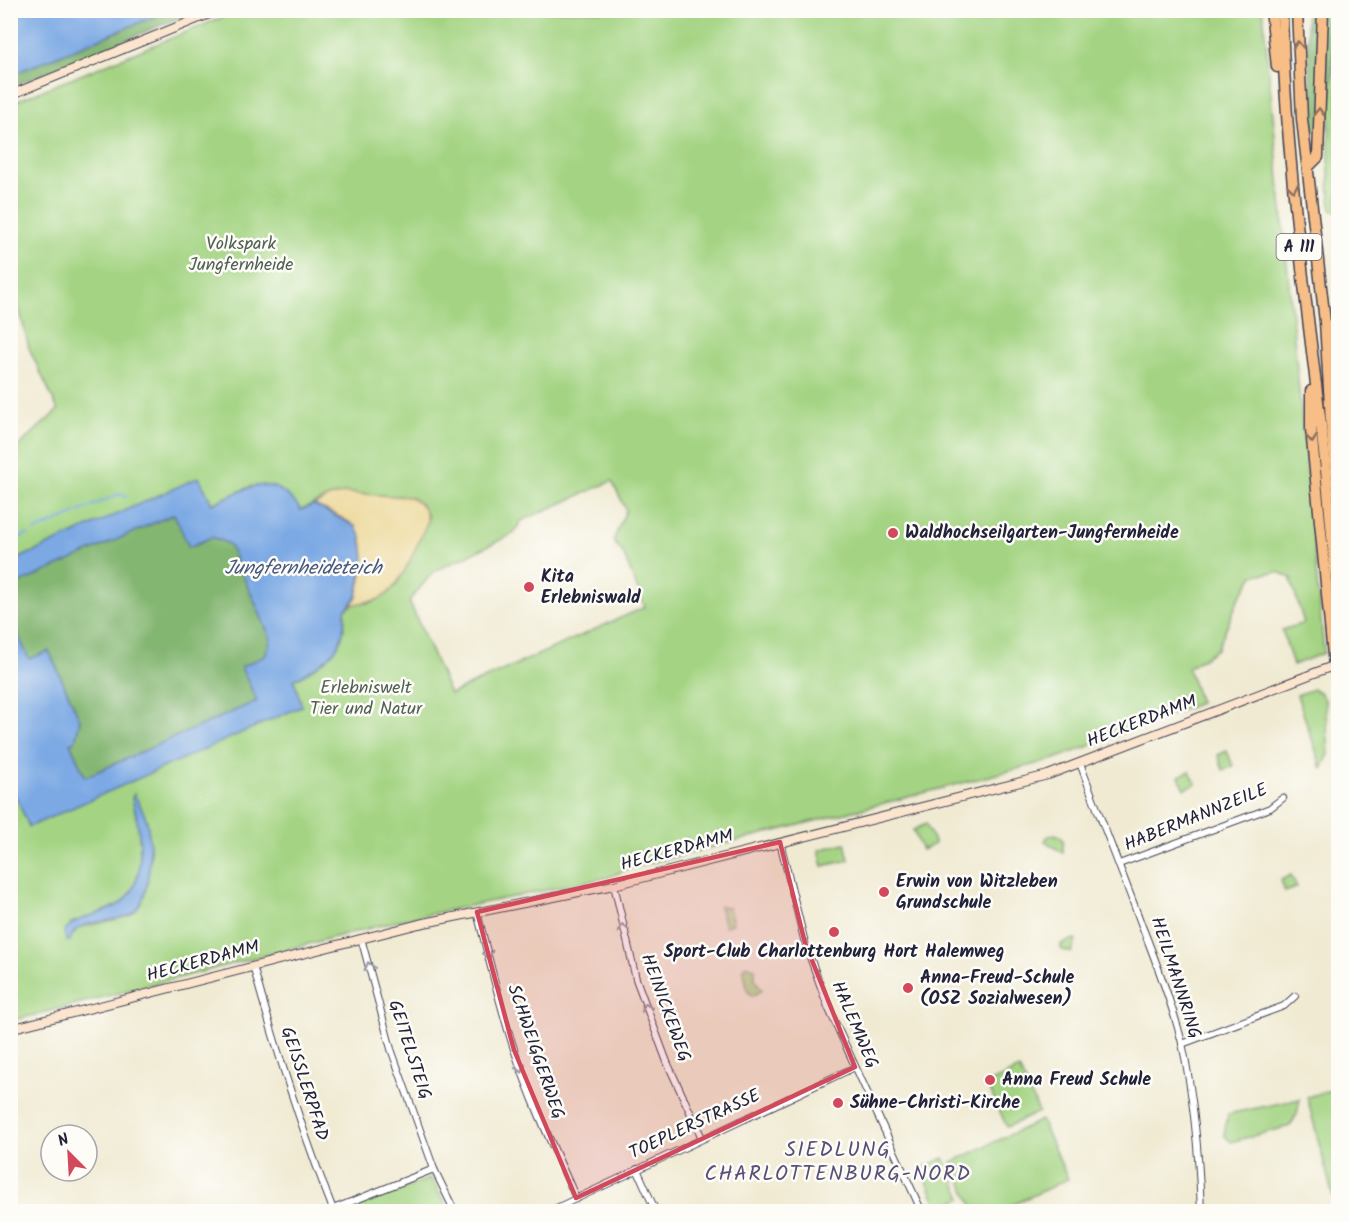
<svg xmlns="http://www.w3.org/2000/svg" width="1349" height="1222" viewBox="0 0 1349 1222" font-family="Kalam,sans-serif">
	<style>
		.green { fill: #a4d483; stroke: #637b5f; stroke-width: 1.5; fill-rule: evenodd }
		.forest { fill: #83b671; stroke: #526c56; stroke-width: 1.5 }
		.sand { fill: #eeda9e; stroke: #887e6c; stroke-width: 1.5 }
		.water { fill: #7ba9e4; stroke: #4e6690; stroke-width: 1.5 }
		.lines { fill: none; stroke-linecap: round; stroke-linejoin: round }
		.stream { stroke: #7ba9e4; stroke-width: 2 }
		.street-casing { stroke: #414052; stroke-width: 8 }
		.secondary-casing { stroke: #414052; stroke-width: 10 }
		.highway-casing { stroke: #414052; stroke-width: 13 }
		.street { stroke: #fff; stroke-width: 6 }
		.secondary { stroke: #fce5cf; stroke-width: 8 }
		.highway { stroke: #f7be87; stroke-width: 10 }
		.oneway { stroke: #8c7061 }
		.oneway2 { stroke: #9c9ca7 }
		.marked { fill: #d1495b; fill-opacity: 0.2; stroke: #d1495b; stroke-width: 4.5; stroke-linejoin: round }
		.poi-dot { fill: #d1495b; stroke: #fdfcf7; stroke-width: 2 }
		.labels { text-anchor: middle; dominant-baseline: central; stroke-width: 5; stroke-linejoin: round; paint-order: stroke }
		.shield { fill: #fdfcf7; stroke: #646373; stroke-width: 1.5 }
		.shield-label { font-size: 16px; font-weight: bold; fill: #22223b }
		.park-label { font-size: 18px; fill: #506054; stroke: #fdfcf7 }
		.poi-label { font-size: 18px; font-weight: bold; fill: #22223b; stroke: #fdfcf7; text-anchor: start }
		.street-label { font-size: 18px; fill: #22223b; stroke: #fdfcf7 }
		.water-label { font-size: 20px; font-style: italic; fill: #46587f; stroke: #fdfcf7 }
		.quarter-label { font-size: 21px; letter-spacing: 1.5px; fill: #58507a; stroke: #fdfcf7 }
	</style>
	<rect width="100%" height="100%" fill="#fdfcf7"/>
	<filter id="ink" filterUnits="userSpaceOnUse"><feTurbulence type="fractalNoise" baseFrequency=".0167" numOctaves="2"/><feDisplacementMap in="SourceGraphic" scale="12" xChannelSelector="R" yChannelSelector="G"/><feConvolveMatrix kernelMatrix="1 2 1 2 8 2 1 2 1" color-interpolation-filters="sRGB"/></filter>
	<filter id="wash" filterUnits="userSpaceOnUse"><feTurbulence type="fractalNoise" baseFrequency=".008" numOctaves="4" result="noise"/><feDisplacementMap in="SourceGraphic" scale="24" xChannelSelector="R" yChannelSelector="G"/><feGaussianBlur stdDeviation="1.35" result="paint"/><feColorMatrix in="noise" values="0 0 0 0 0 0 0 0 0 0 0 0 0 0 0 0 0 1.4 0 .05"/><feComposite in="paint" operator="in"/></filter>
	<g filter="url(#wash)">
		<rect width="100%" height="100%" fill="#f0ead2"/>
		<!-- green -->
		<g class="green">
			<path d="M238,11H1263L1324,653L1293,665L1282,630L1304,623L1291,580L1293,579L1278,572L1254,575L1239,598L1217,649L1188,668L1200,703L1055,759L628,869L609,877L401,920L11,1021V797H16L30,826L302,706L294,680C327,661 346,652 345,610C359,598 361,606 372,602C381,599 390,592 396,585L427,523L428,516L410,497L346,493L329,497L301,510L251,486L212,504L199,478L11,562V453L58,410L29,348L11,275V103ZM612,481L626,510L613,541L623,553L645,607L450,694L409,601L433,572L513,534L521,521ZM132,798L147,820L151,854L146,889L115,920L77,928L71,936V923C86,917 102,913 116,906C151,889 140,828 132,798Z"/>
			<path d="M1338,31V212L1331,210C1326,151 1330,90 1338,31Z"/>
			<polygon points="1313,689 1320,692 1325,700 1329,754 1322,769 1297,695"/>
			<polygon points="1227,751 1233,766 1223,770 1218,755"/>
			<polygon points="1190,771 1196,784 1185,789 1179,776"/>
			<polygon points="926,824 935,844 922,850 913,830"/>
			<polygon points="1055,834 1060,836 1063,840 1063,853 1045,841 1047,837"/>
			<polygon points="845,843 849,860 823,866 819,850"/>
			<polygon points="1291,875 1297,887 1285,892 1281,880"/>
			<polygon points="719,906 729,907 733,924 725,926"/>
			<polygon points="1074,939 1076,941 1071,953 1061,949 1061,944"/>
			<polygon points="746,965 755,968 755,980 762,990 753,996 748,992 743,968"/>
			<polygon points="1019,1069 1039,1112 1007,1127 987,1084"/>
			<polygon points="1338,1088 1338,1211 1337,1212 1307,1097"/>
			<polygon points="1300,1099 1297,1114 1290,1126 1231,1142 1224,1135 1228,1114"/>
			<polygon points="1041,1120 1068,1179 1000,1211 975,1211 952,1162"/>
			<polygon points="944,1158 962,1198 939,1208 921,1168"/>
			<polygon points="431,1178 449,1211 345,1211"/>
		</g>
		<!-- forest -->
		<g class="forest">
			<polygon points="168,11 196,11 11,87 11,75"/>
			<polygon points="1306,11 1337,11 1326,130 1313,130"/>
			<polygon points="174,514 212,537 229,544 271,639 265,656 257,701 85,777 70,743 75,741 80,720 49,651 29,660 11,619 10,587"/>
		</g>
		<!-- sand -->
		<path class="sand" d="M346,493L410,497C421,503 428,510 427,523C417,543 402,588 381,598C370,603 361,601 351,606C362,589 370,545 356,528C349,519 325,510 314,505L329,497Z"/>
		<!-- water -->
		<g class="water">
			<polygon points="26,10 168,10 168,11 11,75 11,17"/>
			<path d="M199,477L212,504C249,488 271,469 301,510L314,505L355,526L361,536L364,557L357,597L345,610C346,652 327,660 294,680L302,706L29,827L16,797H11V619L29,659L49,651L80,720L75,741L70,743L85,777L257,701L241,667L265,656L271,639L229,544L212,537L189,547L174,514L11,587V562Z"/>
			<path d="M134,794C138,802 144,811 146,819C153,841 152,904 130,915C112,924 75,917 70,941H66L64,931C78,915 100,916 118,905C150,886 140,828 132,798Z"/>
		</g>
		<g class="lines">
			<!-- stream -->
			<g class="stream">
				<polyline points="35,531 119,494 127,497"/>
				<polyline points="10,542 28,534"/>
			</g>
		</g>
	</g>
	<g filter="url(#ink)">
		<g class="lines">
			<defs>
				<g id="street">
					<path d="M1080,763C1100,818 1122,872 1142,926C1157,964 1172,1003 1182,1043C1194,1098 1199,1155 1201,1212"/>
					<polyline points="780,842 805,943 828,1007 922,1212"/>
					<polyline points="1119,864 1257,813 1270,808 1283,798"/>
					<polyline points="614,885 636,979 667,1062 702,1138"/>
					<path d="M477,912C489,958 499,1004 514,1049C531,1100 554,1149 576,1198"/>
					<polyline points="361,938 391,1049 434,1169 455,1212"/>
					<path d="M253,966C276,1049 302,1131 334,1212"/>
					<polyline points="1182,1044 1284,1006 1295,996"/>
					<polyline points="637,1169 656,1212"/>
					<polyline points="333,1209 434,1169"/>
					<polyline points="548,1212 855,1067"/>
				</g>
				<g id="secondary">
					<polyline points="10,95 219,10"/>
					<polyline points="1334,666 1338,706"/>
					<polyline points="10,1029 419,924 614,885 1048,775 1338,664"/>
				</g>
				<g id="highway">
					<polyline points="1271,10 1277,67"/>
					<path d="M1282,10C1285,161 1308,311 1325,460C1330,509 1334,557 1338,606"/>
					<polyline points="1297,10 1302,119 1325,322 1331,422 1338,492"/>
					<polyline points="1309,166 1318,157 1323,10"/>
					<polyline points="1329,383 1337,395 1338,404"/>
					<polyline points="1311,391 1311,429 1334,666"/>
				</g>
			</defs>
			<!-- street casing -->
			<use href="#street" class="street-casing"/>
			<!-- secondary casing -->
			<use href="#secondary" class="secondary-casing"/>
			<!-- highway casing -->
			<use href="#highway" class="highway-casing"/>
			<!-- street -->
			<use href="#street" class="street"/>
			<!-- secondary -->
			<use href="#secondary" class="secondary"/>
			<!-- highway -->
			<use href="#highway" class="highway"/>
		</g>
		<!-- one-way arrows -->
		<defs><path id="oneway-chevron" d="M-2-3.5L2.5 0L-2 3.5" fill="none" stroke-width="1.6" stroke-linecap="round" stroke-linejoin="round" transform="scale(1.5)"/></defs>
		<g class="oneway">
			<use href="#oneway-chevron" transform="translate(1298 45) rotate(-92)"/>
			<use href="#oneway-chevron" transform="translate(1319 112) rotate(-88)"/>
			<use href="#oneway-chevron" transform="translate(1293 188) rotate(84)"/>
			<use href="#oneway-chevron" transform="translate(1312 439) rotate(84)"/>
		</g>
		<g class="oneway2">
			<use href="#oneway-chevron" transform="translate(623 928) rotate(-102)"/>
			<use href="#oneway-chevron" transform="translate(488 955) rotate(76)"/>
			<use href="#oneway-chevron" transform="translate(369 966) rotate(-104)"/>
			<use href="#oneway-chevron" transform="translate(646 1007) rotate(-110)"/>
			<use href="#oneway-chevron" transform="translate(521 1069) rotate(70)"/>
		</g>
	</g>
	<!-- marked area -->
	<path class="marked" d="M780,842L805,943L855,1067L576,1198L514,1050L477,912Z"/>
	<!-- markers -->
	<g class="poi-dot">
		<circle cx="893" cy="533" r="6"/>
		<circle cx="529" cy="587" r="6"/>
		<circle cx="884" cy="892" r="6"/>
		<circle cx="834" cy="932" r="6"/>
		<circle cx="908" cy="988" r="6"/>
		<circle cx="990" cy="1080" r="6"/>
		<circle cx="838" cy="1103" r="6"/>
	</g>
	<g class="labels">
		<!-- shield labels -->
		<rect class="shield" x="1276.5" y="234" width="45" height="26" rx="4.5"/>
		<g class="shield-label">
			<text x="1299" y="247">A 111</text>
		</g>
		<!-- park labels -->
		<g class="park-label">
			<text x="241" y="244">Volkspark<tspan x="241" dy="21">Jungfernheide</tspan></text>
			<text x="366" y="688">Erlebniswelt<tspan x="366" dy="21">Tier und Natur</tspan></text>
		</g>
		<!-- poi labels -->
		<g class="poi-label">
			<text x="905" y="533">Waldhochseilgarten-Jungfernheide</text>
			<text x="541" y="577">Kita<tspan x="541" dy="21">Erlebniswald</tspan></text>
			<text x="896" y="882">Erwin von Witzleben<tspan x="896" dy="21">Grundschule</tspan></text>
			<text x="834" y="952" text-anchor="middle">Sport-Club Charlottenburg Hort Halemweg</text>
			<text x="920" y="978">Anna-Freud-Schule<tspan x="920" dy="21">(OSZ Sozialwesen)</tspan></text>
			<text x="1002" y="1080">Anna Freud Schule</text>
			<text x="850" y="1103">Sühne-Christi-Kirche</text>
		</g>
		<!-- street labels -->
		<g class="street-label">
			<text transform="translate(1142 722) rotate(-21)">HECKERDAMM</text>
			<text transform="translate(1196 818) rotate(-22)">HABERMANNZEILE</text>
			<text transform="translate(677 851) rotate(-15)">HECKERDAMM</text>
			<text transform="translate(203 962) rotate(-15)">HECKERDAMM</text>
			<text transform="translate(1175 978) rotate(72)">HEILMANNRING</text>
			<text transform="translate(665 1008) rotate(70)">HEINICKEWEG</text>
			<text transform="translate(854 1025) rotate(67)">HALEMWEG</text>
			<text transform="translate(409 1050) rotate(72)">GEITELSTEIG</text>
			<text transform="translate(535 1052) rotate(71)">SCHWEIGGERWEG</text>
			<text transform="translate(304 1084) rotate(72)">GEISSLERPFAD</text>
			<text transform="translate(695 1125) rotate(-25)">TOEPLERSTRASSE</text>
		</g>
		<!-- water labels -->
		<g class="water-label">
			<text x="303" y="569">Jungfernheideteich</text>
		</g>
		<!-- quarter labels -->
		<g class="quarter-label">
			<text x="838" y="1150">SIEDLUNG<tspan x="838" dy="24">CHARLOTTENBURG-NORD</tspan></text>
		</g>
	</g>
	<!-- margin -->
	<rect width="1349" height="1222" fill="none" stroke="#fdfcf7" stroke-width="36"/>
	<!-- north arrow -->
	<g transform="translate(69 1153) rotate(336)"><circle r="28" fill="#fdfcf7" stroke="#a5a5ac" stroke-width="1.5"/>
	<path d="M0-4.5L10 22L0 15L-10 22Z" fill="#d1495b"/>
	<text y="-9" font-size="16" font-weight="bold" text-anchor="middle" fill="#22223b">N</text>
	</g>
</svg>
